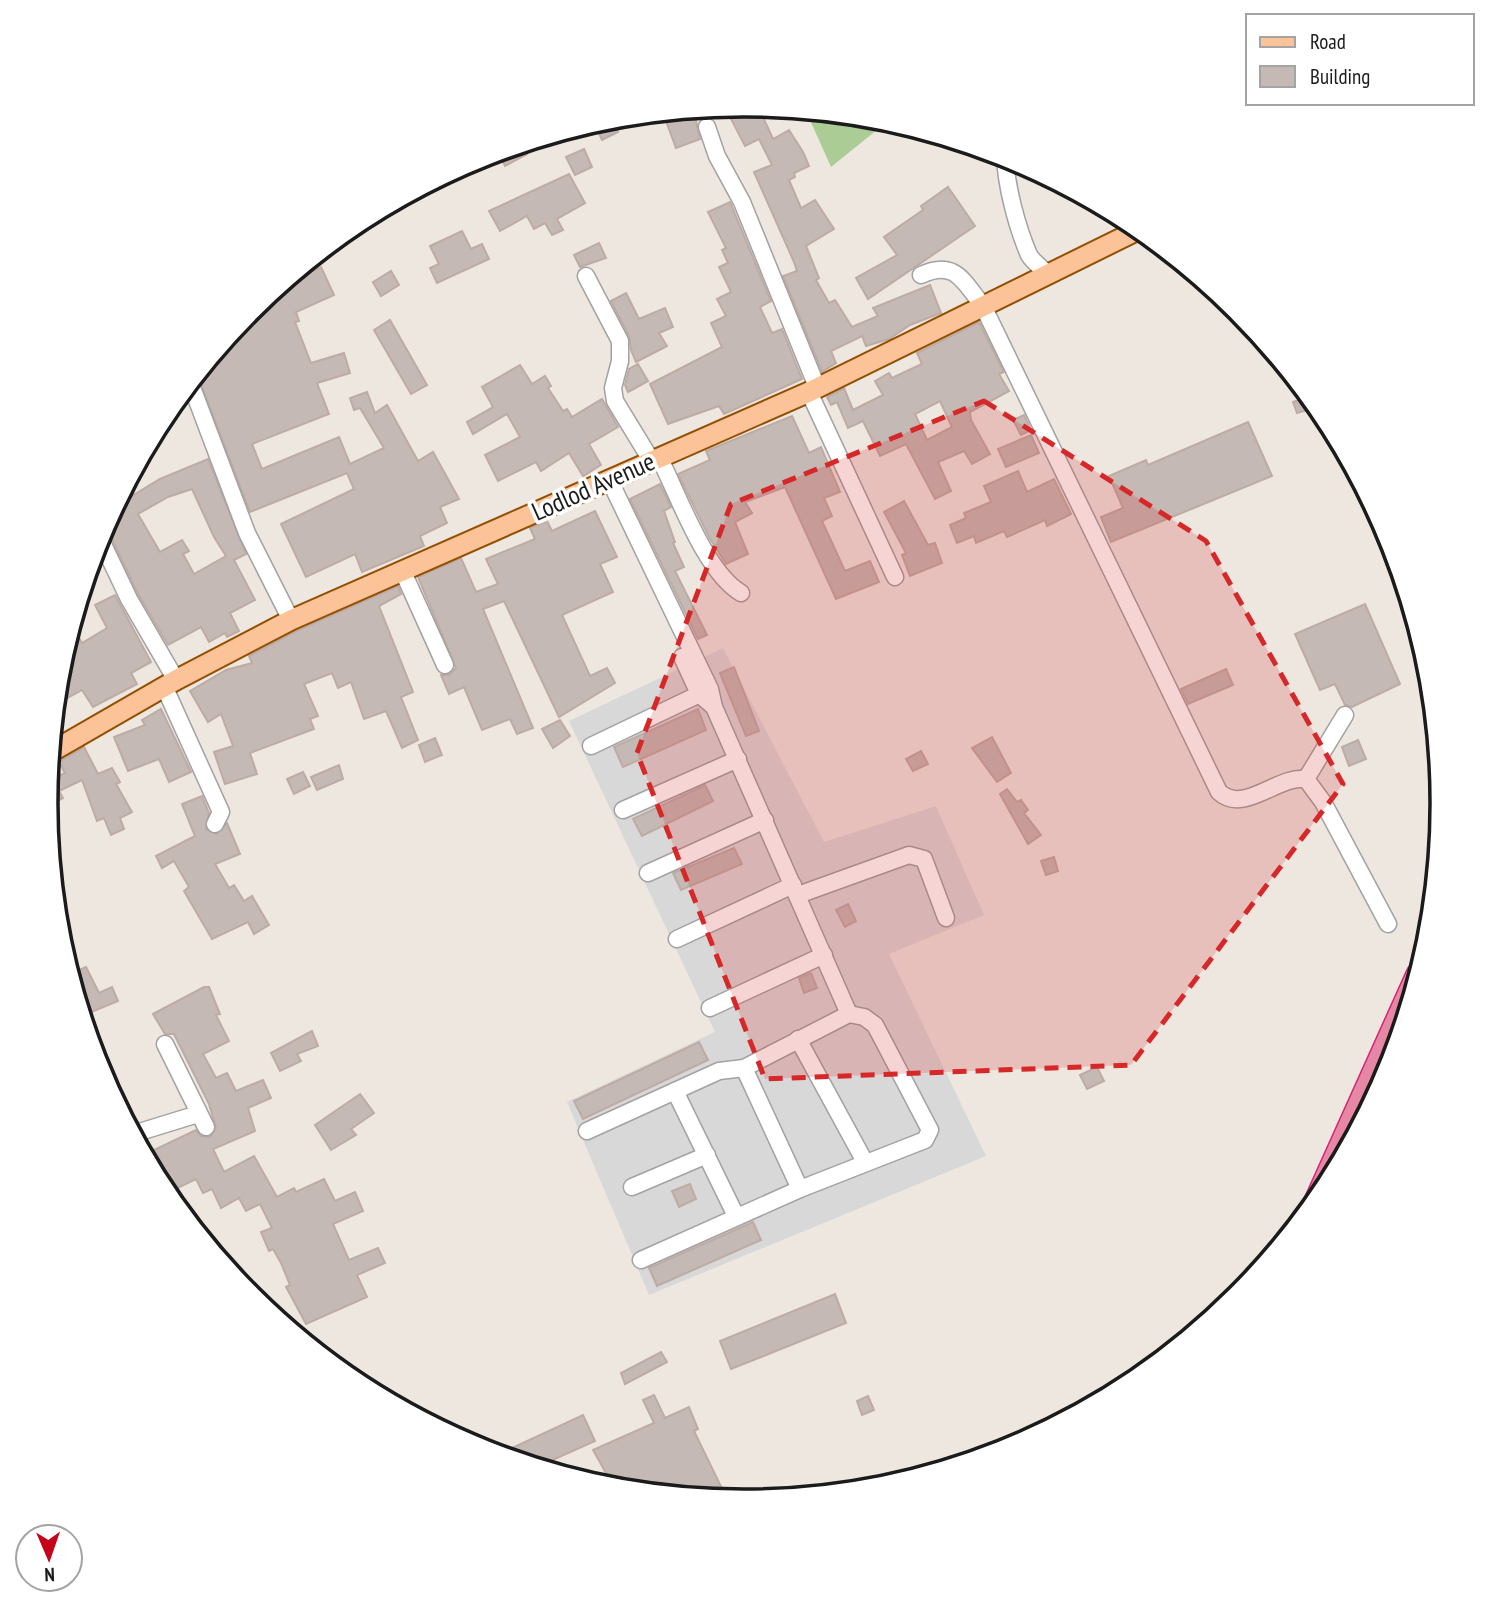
<svg xmlns="http://www.w3.org/2000/svg" width="1488" height="1607" viewBox="0 0 1488 1607" font-family="'PT Sans Narrow',sans-serif">
	<style>
		.residential { fill: #d9d8d8 }
		.forest { fill: #accc95 }
		.building { fill: #c4b9b4; stroke: #beaba3; stroke-width: 2; fill-rule: evenodd }
		.lines { fill: none; stroke-linecap: round; stroke-linejoin: round }
		.minor-casing { stroke: #a2a2a2; stroke-width: 19 }
		.major-casing { stroke: #924f01; stroke-width: 23 }
		.highway-casing { stroke: #d52477; stroke-width: 26 }
		.minor { stroke: #fff; stroke-width: 16 }
		.major { stroke: #fbc397; stroke-width: 19 }
		.highway { stroke: #e587a5; stroke-width: 23 }
		.marked { fill: #d62828; fill-opacity: 0.2; stroke: #d62828; stroke-width: 5; stroke-dasharray: 14 9; stroke-linejoin: round }
		.labels { text-anchor: middle; dominant-baseline: central; stroke-width: 7; stroke-linejoin: round; paint-order: stroke }
		.street-label { font-size: 26px; fill: #1b1b1b; stroke: #fff }
		.rim { fill: none; stroke: #1b1b1b; stroke-width: 3.5 }
	</style>
	<rect width="100%" height="100%" fill="#ede7e0"/>
	<!-- residential -->
	<polygon class="residential" points="723,648 824,842 936,806 984,915 889,954 986,1156 649,1295 567,1102 715,1032 569,721"/>
	<!-- forest -->
	<polygon class="forest" points="806,111 881,119 888,121 831,167"/>
	<!-- building -->
	<g class="building">
		<polygon points="744,105 758,106 773,139 789,130 803,152 809,166 794,173 795,177 789,180 801,208 815,200 834,229 806,246 819,278 816,280 829,303 835,300 852,327 878,316 873,308 930,285 941,313 910,325 889,339 866,346 862,336 831,351 836,363 822,372 783,276 797,271 794,262 754,172 772,165 759,139 745,146 725,107"/>
		<polygon points="675,112 678,118 694,112 700,139 676,148 663,113"/>
		<polygon points="635,116 616,127 618,132 602,140 594,123"/>
		<polygon points="522,144 527,154 505,166 498,152"/>
		<polygon points="584,149 592,167 575,175 566,157"/>
		<polygon points="569,174 585,203 557,219 563,230 552,235 545,223 534,229 527,216 500,231 489,211"/>
		<polygon points="948,187 975,226 868,299 856,278 897,255 884,237 923,210 921,206"/>
		<polygon points="730,202 771,301 760,307 772,333 782,329 802,379 724,414 719,406 668,424 650,384 722,347 711,323 726,316 717,299 731,292 719,267 728,263 722,250 726,248 708,212"/>
		<polygon points="462,231 471,249 482,244 489,259 437,283 430,268 439,264 430,246"/>
		<polygon points="599,243 606,258 580,267 574,255"/>
		<polygon points="321,267 334,295 296,312 299,321 295,322 311,363 344,353 350,373 317,383 329,414 252,444 262,469 339,437 350,464 384,448 360,408 354,410 350,398 367,392 375,413 387,405 418,461 433,452 459,499 440,507 447,523 420,536 424,546 362,572 355,554 306,577 281,524 354,489 347,473 250,512 197,374 250,309 284,281 285,284"/>
		<polygon points="391,271 399,285 381,296 373,282"/>
		<polygon points="626,293 639,319 665,308 673,327 659,333 667,346 636,362 631,350 629,336 611,301"/>
		<polygon points="390,320 427,385 411,394 374,330"/>
		<path d="M979,322L1004,372L999,374L1009,391L970,412L971,420L990,454L972,464L964,451L938,462L951,491L935,499L906,444L880,456L863,421L848,428L837,402L831,405L827,397L844,388L853,410L883,395L875,381L889,373L892,378L922,364L917,353ZM940,401L952,427L927,440L915,414Z"/>
		<polygon points="638,364 648,381 628,392 625,385 629,369"/>
		<polygon points="520,365 532,384 545,376 551,386 548,388 563,411 567,409 572,417 602,399 618,427 589,444 601,465 583,476 569,453 541,471 536,462 498,481 485,455 520,437 507,414 473,434 467,422 493,407 482,387"/>
		<polygon points="1310,397 1318,407 1297,413 1293,402"/>
		<polygon points="1024,415 1031,430 1021,435 1013,420"/>
		<polygon points="792,416 809,453 821,447 840,492 824,498 832,516 822,521 845,571 870,561 879,582 836,599 785,487 745,502 752,513 735,522 748,554 726,564 709,537 678,474 710,460 706,451"/>
		<polygon points="1248,422 1272,476 1111,542 1101,517 1123,508 1109,476 1146,460 1148,465"/>
		<polygon points="1031,435 1039,453 1006,467 998,449"/>
		<path d="M208,459L246,554L234,560L255,600L230,613L239,631L227,637L225,633L209,642L201,627L168,645L138,594L105,525L114,507L160,479ZM192,489L214,537L226,556L194,574L183,554L189,551L182,540L160,552L138,514L168,497Z"/>
		<polygon points="1018,471 1027,492 1054,479 1071,514 1047,526 1045,520 1007,537 1004,531 976,543 974,536 957,543 950,525 966,518 964,513 991,502 984,486"/>
		<polygon points="660,484 671,507 664,511 675,542 673,543 684,567 675,571 707,635 698,639 630,499"/>
		<polygon points="904,501 928,545 935,543 942,563 910,576 902,555 906,553 884,512"/>
		<polygon points="595,511 617,557 600,564 613,592 562,615 590,676 607,668 615,683 559,717 504,601 483,609 533,728 517,734 510,719 482,730 464,687 449,694 441,675 449,675 456,668 418,577 461,558 476,592 498,584 486,559 535,539 530,528 547,521 552,531"/>
		<polygon points="398,586 401,594 379,606 413,692 401,697 418,740 402,748 386,711 364,719 351,682 338,688 332,673 304,684 318,716 310,719 314,729 250,753 257,774 225,784 214,752 233,746 221,714 208,722 190,691 226,670 252,663 249,656 296,631"/>
		<polygon points="115,595 151,662 131,673 137,684 93,707 82,690 55,705 59,667 72,625 82,643 107,628 95,605"/>
		<polygon points="1365,604 1400,684 1352,707 1345,705 1335,684 1320,690 1295,634"/>
		<polygon points="734,667 759,731 746,736 720,673"/>
		<polygon points="1226,669 1233,685 1188,704 1181,689"/>
		<polygon points="161,709 191,772 169,782 159,759 128,771 114,737 145,725 142,720"/>
		<polygon points="698,709 706,730 623,767 614,747"/>
		<polygon points="560,720 570,736 553,748 542,729"/>
		<polygon points="992,737 1011,773 997,782 972,748"/>
		<polygon points="435,738 442,755 425,762 419,745"/>
		<polygon points="1358,740 1366,759 1349,766 1342,747"/>
		<polygon points="84,747 98,774 112,768 120,782 116,784 132,812 120,818 124,829 111,835 104,818 97,821 82,780 59,791 63,798 46,807 49,772 53,779 65,773 59,762"/>
		<polygon points="921,751 928,764 913,771 906,759"/>
		<polygon points="339,765 343,779 317,790 311,777"/>
		<polygon points="303,772 310,786 294,794 287,779"/>
		<polygon points="705,785 713,801 642,836 633,819"/>
		<polygon points="1007,789 1017,802 1021,800 1028,810 1024,813 1041,835 1028,844 1000,794"/>
		<polygon points="202,796 209,813 206,829 216,834 227,823 240,854 215,864 229,888 234,885 244,901 252,896 269,925 254,934 248,922 212,939 184,891 189,887 174,861 162,868 156,856 195,836 182,804"/>
		<polygon points="734,848 742,864 681,890 673,873"/>
		<polygon points="1054,857 1058,871 1046,875 1041,861"/>
		<polygon points="848,904 856,921 845,927 836,910"/>
		<polygon points="86,967 99,993 112,987 118,1001 82,1016 69,974"/>
		<polygon points="811,973 817,988 804,993 799,978"/>
		<polygon points="204,987 209,987 220,1014 216,1015 229,1041 203,1054 216,1078 227,1073 236,1091 263,1080 271,1098 248,1108 255,1131 213,1149 224,1172 254,1156 277,1197 294,1188 296,1192 324,1179 335,1201 355,1192 363,1211 333,1224 349,1260 378,1248 385,1263 357,1275 367,1297 306,1324 286,1287 290,1285 281,1263 273,1249 269,1251 261,1232 272,1228 260,1204 246,1211 239,1198 221,1208 212,1189 203,1193 196,1179 165,1194 157,1180 165,1176 152,1151 196,1130 201,1136 210,1137 216,1128 209,1104 174,1034 165,1034 153,1014"/>
		<polygon points="312,1031 318,1046 297,1054 301,1061 280,1071 271,1053"/>
		<polygon points="699,1042 708,1060 583,1119 574,1101"/>
		<polygon points="1097,1067 1104,1081 1087,1089 1080,1075"/>
		<polygon points="360,1094 374,1113 351,1129 356,1135 331,1150 315,1125"/>
		<polygon points="690,1184 696,1199 679,1207 672,1191"/>
		<polygon points="753,1222 761,1240 657,1286 649,1268"/>
		<polygon points="835,1294 846,1323 731,1369 720,1341"/>
		<polygon points="661,1352 667,1362 625,1384 621,1373"/>
		<polygon points="654,1395 665,1418 689,1407 698,1429 694,1431 728,1501 615,1489 593,1450 654,1423 643,1400"/>
		<polygon points="868,1396 874,1410 862,1415 857,1401"/>
		<polygon points="583,1415 595,1441 537,1467 497,1455"/>
	</g>
	<g class="lines">
		<defs>
			<g id="minor">
				<polyline points="707,127 717,156 742,202 817,387"/>
				<path d="M1005,156C1006,186 1017,227 1029,255C1033,262 1043,269 1049,275"/>
				<path d="M921,275C955,259 963,281 983,306L1219,792C1244,815 1278,775 1306,779L1323,802L1388,924"/>
				<polyline points="586,276 620,341 620,361 613,388 615,401 651,460"/>
				<polyline points="190,382 247,533 291,620"/>
				<polyline points="809,392 895,577"/>
				<path d="M659,457C678,494 705,572 741,593"/>
				<polyline points="609,479 710,689 714,707 849,1014"/>
				<polyline points="99,536 129,599 176,680"/>
				<polyline points="403,572 445,665"/>
				<polyline points="682,657 699,694 714,707"/>
				<polyline points="164,686 221,812 215,824"/>
				<polyline points="591,746 708,690"/>
				<polyline points="1306,779 1345,715"/>
				<polyline points="623,810 738,759"/>
				<polyline points="648,873 765,820"/>
				<polyline points="798,895 909,855 924,859 946,918"/>
				<polyline points="677,939 793,885"/>
				<polyline points="710,1008 824,955"/>
				<polyline points="798,1039 865,1162"/>
				<polyline points="165,1044 206,1127"/>
				<polyline points="744,1068 800,1189"/>
				<polyline points="675,1091 736,1216"/>
				<polyline points="587,1131 719,1071 744,1068 849,1014 864,1017 875,1025 930,1130 925,1140 800,1189 641,1260"/>
				<polyline points="133,1134 198,1114"/>
				<polyline points="632,1187 707,1155"/>
			</g>
			<polyline id="major" points="51,752 176,680 291,620 809,392 1140,229"/>
			<polyline id="highway" points="1315,1204 1418,975"/>
		</defs>
		<!-- minor casing -->
		<use href="#minor" class="minor-casing"/>
		<!-- major casing -->
		<use href="#major" class="major-casing"/>
		<!-- highway casing -->
		<use href="#highway" class="highway-casing"/>
		<!-- minor -->
		<use href="#minor" class="minor"/>
		<!-- major -->
		<use href="#major" class="major"/>
		<!-- highway -->
		<use href="#highway" class="highway"/>
	</g>
	<!-- marked area -->
	<path class="marked" d="M984,401L1206,541L1343,784L1131,1065L765,1079L637,753L731,504Z"/>
	<g class="labels">
		<!-- street labels -->
		<g class="street-label">
			<text transform="translate(593 486) rotate(-24)">Lodlod Avenue</text>
		</g>
	</g>
	<!-- crop -->
	<path d="M0 0H1488V1607H0ZM58 803a686 686 0 1 1 1372 0a686 686 0 1 1-1372 0Z" fill="#fff" fill-rule="evenodd"/>
	<path class="rim" d="M58 803a686 686 0 1 1 1372 0a686 686 0 1 1-1372 0Z"/>
	<!-- legend -->
	<rect x="1246" y="14" width="228" height="91" fill="#ffffff" stroke="#a4a4a4" stroke-width="2"/>
	<rect x="1260" y="37" width="35" height="10" fill="#fbc397" stroke="#a4a4a4" stroke-width="2"/>
	<text x="1310" y="49" font-size="21" fill="#1b1b1b">Road</text>
	<rect x="1260" y="66" width="35" height="21" fill="#c4b9b4" stroke="#a4a4a4" stroke-width="2"/>
	<text x="1310" y="84" font-size="21" fill="#1b1b1b">Building</text>
	<!-- north arrow -->
	<g transform="translate(49 1558) rotate(178)"><circle r="33" fill="#ffffff" stroke="#a4a4a4" stroke-width="2"/>
	<path d="M0-5L12 26L0 18L-12 26Z" fill="#c6011a"/>
	<text y="-10" font-size="19" font-weight="bold" text-anchor="middle" fill="#1b1b1b">N</text>
	</g>
</svg>
